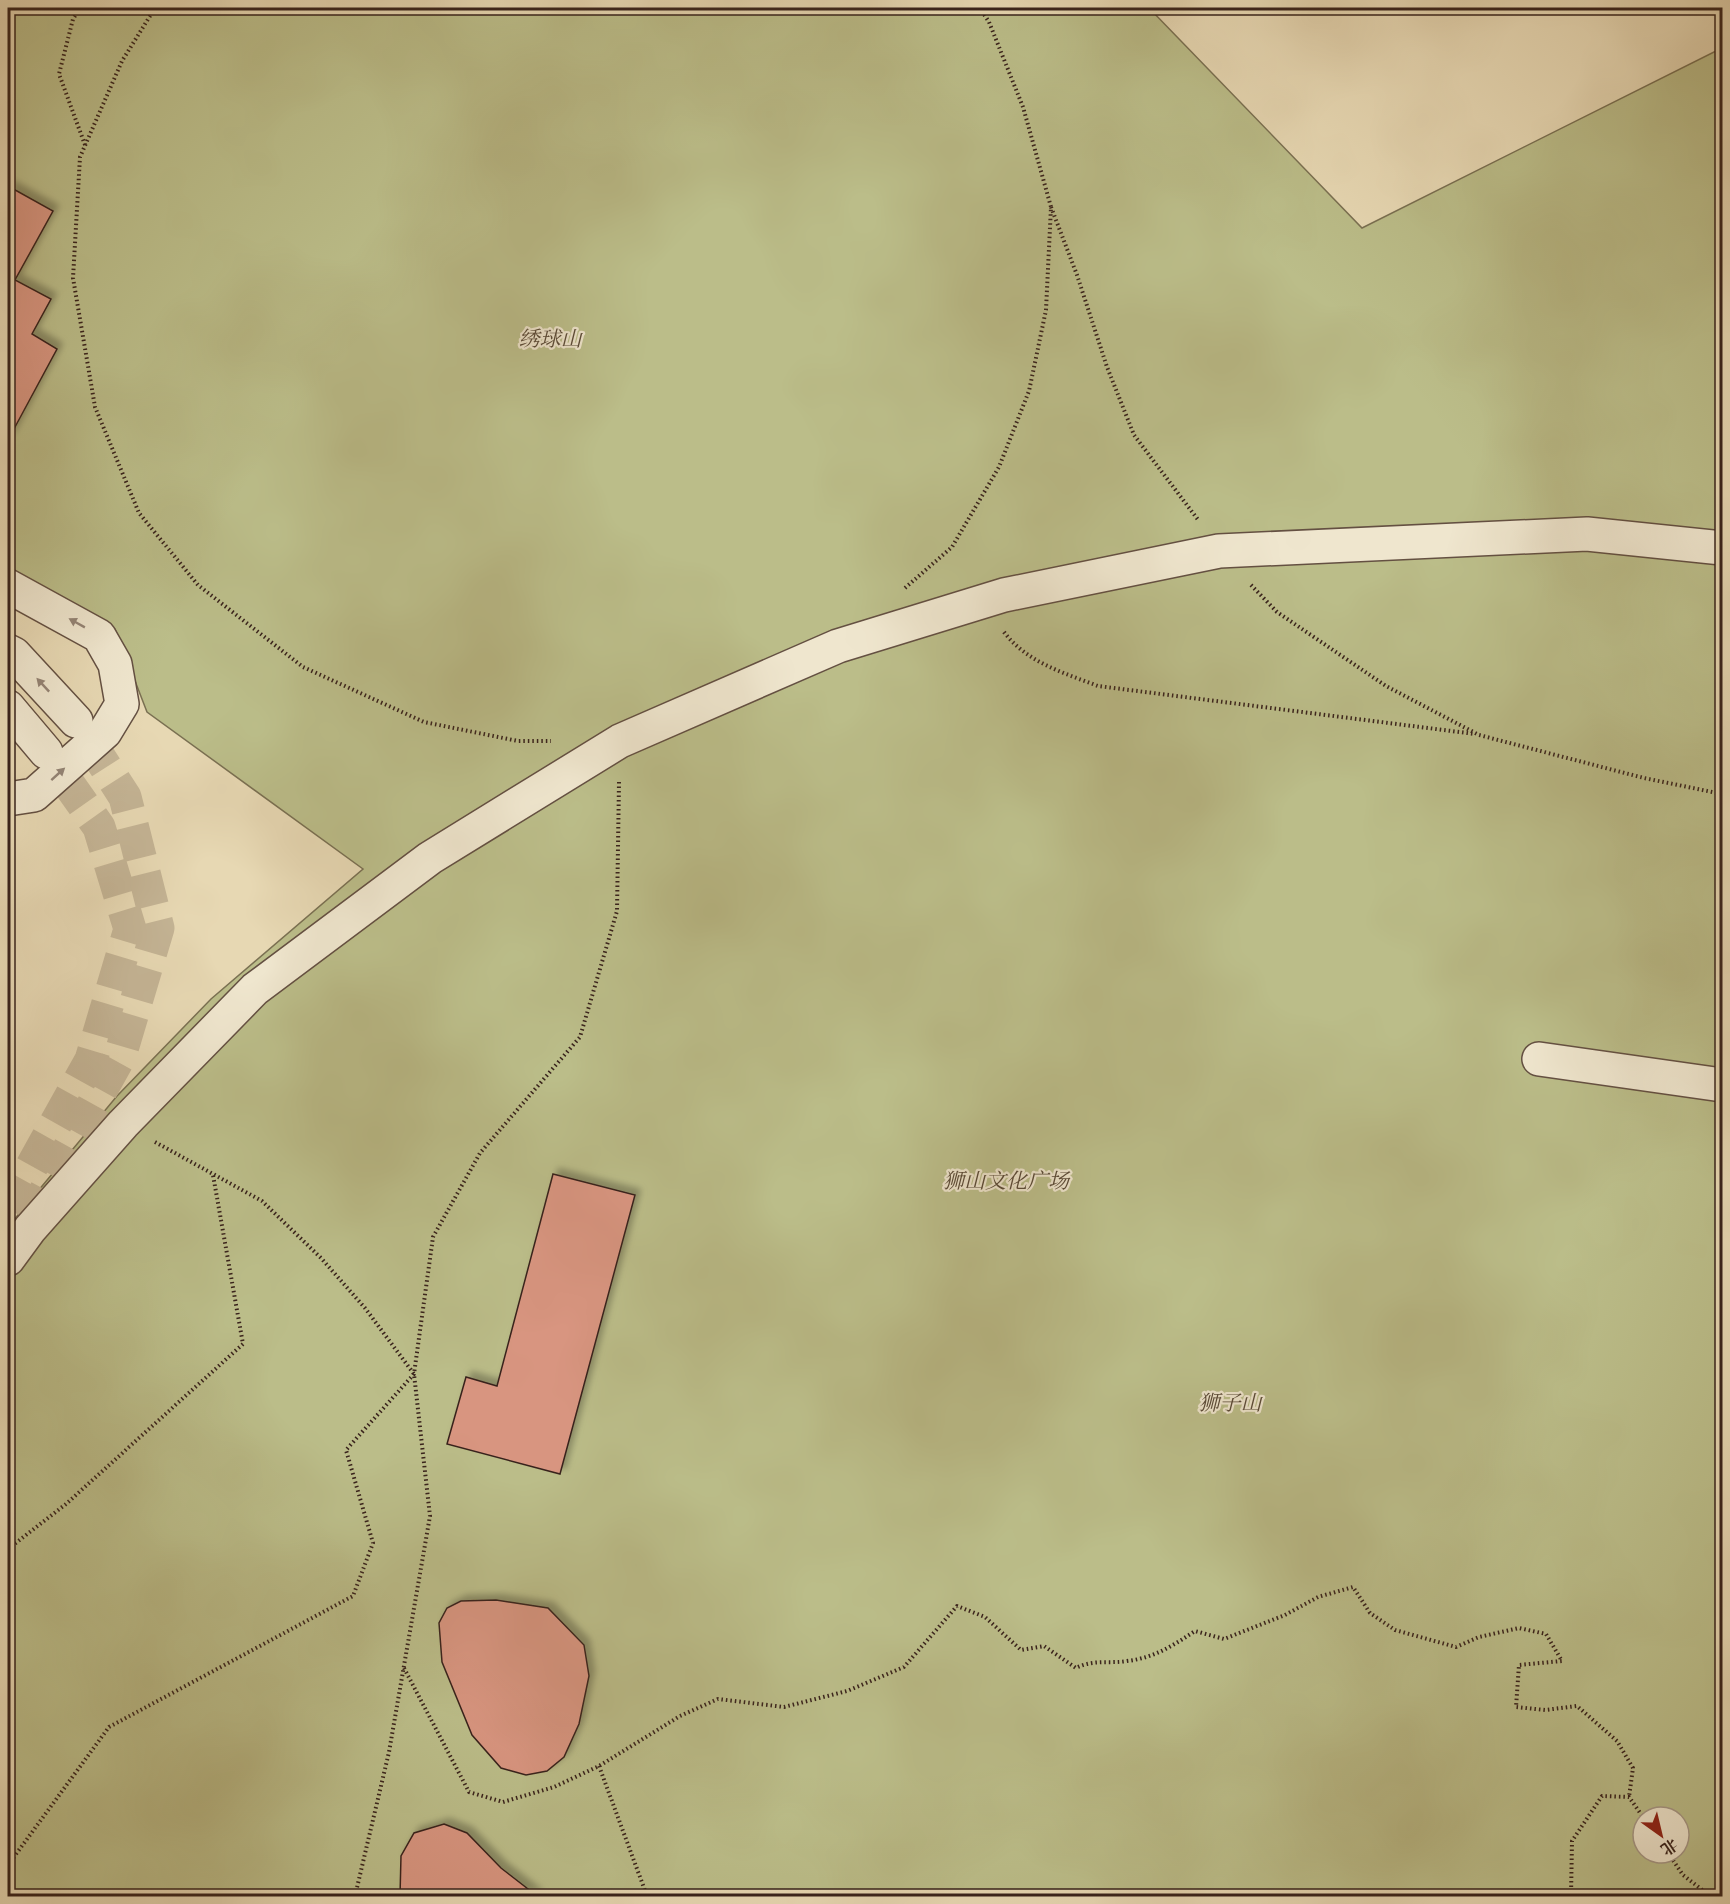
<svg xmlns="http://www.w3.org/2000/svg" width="1730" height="1904" viewBox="0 0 1730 1904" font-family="'IM FELL English','Noto Serif SC',serif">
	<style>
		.green { fill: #bbbd89; stroke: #7a7052; stroke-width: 1.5; fill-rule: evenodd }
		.building { fill: #d89580; stroke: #39231c; stroke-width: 1.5; filter: url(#shadow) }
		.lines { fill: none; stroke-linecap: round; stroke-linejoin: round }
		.minor-tunnel { stroke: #c4b495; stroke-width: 33; stroke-dasharray: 33 16; stroke-linecap: butt }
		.minor-casing { stroke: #645042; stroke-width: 36 }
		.path { stroke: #39231c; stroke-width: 4; stroke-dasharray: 1.5 3; stroke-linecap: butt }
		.minor { stroke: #efe6ce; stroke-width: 33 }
		.oneway { fill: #948475 }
		.labels { text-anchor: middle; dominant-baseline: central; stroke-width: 4.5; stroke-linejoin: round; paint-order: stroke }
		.park-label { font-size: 21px; font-style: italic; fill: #5a4a37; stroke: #efe6ce }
	</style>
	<defs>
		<filter id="shadow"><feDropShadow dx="5.5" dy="-5.5" stdDeviation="3" flood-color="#0004"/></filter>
	</defs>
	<rect width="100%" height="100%" fill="#e7d8b3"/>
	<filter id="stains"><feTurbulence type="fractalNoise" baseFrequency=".00333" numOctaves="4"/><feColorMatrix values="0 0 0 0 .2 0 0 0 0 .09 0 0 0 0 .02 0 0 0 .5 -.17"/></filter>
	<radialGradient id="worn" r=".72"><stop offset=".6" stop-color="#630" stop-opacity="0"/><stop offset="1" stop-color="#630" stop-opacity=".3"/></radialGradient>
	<!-- green -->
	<path class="green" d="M8,8H1149L1362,228L1722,48V1896H8V1227L117,1096L211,999L363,869L147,712L115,629L8,570ZM1643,1817H1679V1853H1643Z"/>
	<!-- building -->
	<g class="building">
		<polygon points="8,186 53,211 15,280 51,299 32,334 57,349 8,440"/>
		<polygon points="553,1174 635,1195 560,1474 447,1444 466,1377 497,1386"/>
		<polygon points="496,1600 548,1608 584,1645 589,1676 579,1724 564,1757 547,1771 526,1775 501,1768 472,1735 442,1662 439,1623 447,1608 461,1601"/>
		<polygon points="444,1824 467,1833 501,1868 537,1896 400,1896 401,1856 414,1833"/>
	</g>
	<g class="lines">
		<!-- minor-tunnel -->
		<g class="minor-tunnel">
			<polyline points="8,1209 91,1060 130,929 99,827 46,752"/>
			<polyline points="30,1219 120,1056 158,928 125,797 76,721"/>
		</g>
		<defs>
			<g id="minor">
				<polyline points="8,586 99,636 115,664 122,704 105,732 34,795 8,799"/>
				<polyline points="8,651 14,654 76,721"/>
				<polyline points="8,707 46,752"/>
				<polyline points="1539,1059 1722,1085"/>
				<polyline points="8,1259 30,1229 123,1124 255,989 430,858 620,741 838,646 1004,595 1219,551 1587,534 1722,548"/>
			</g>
		</defs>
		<!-- minor casing -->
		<use href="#minor" class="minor-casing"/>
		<!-- path -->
		<g class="path">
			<polyline points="80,8 73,19 59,74 85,145"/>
			<polyline points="155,8 122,61 80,157 73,278 95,407 139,513 198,585 303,667 424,722 518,741 551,741"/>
			<polyline points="8,16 29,8"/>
			<polyline points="1051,207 1077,275 1107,367 1134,435 1199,521"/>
			<polyline points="1251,585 1277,612 1386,686 1479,735 1644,778 1722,794"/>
			<polyline points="905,588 952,547 999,467 1029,391 1046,310 1051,207 1023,107 989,22 980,8"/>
			<path d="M1004,632C1026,662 1064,673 1098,686L1475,734"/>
			<polyline points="155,1142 262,1201 321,1258 365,1308 414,1374 430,1516 389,1752 355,1896"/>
			<polyline points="8,1549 66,1504 243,1344 213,1175"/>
			<path d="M404,1668L469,1792L503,1802L554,1787L599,1766L680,1716L718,1699L784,1707L847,1691L904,1667L957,1606L985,1617L1021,1650L1044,1646L1076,1668C1094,1659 1109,1664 1127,1661C1154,1658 1174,1645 1195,1631L1224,1639L1285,1615L1318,1597L1353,1587L1370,1613L1395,1630L1456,1647L1479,1637L1519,1628L1546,1634L1562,1661L1519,1665L1516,1707L1545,1710L1577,1706L1617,1741L1633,1768L1629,1797"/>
			<polyline points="599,1766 647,1896"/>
			<polyline points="1668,1853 1683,1875 1710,1896"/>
			<polyline points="8,1865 109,1727 353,1596 373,1543 346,1450 414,1374 433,1237 480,1153 580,1037 617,911 619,782"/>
			<polyline points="1571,1896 1572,1841 1602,1796 1629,1797 1643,1817"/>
		</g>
		<!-- minor -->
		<use href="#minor" class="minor"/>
	</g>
	<!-- one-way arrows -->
	<defs><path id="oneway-solid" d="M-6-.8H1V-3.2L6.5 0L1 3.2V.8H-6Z" transform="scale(1.5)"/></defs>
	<g class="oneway">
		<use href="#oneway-solid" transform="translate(77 623) rotate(-151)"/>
		<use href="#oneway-solid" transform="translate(43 685) rotate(-133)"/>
		<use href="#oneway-solid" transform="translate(58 774) rotate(-42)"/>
	</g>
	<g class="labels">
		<!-- park labels -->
		<g class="park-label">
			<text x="550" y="340">绣球山</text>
			<text x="1006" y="1182">狮山文化广场</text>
			<text x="1230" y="1404">狮子山</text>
		</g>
	</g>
	<!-- margin -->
	<rect width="1730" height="1904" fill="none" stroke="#e7d8b3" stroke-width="30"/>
	<rect x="9" y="9" width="1712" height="1886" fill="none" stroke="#39231c" stroke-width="3"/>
	<rect x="15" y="15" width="1700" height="1874" fill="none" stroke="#39231c" stroke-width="1.5"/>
	<!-- north arrow -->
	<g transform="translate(1661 1835) rotate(146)"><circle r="28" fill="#efe6ce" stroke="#a69887" stroke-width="1.5"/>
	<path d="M0-4.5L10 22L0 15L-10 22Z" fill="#8f2418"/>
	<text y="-9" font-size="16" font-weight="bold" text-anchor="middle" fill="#39231c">北</text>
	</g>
	<rect width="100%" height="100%" filter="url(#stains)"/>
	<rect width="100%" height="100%" fill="url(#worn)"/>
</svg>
